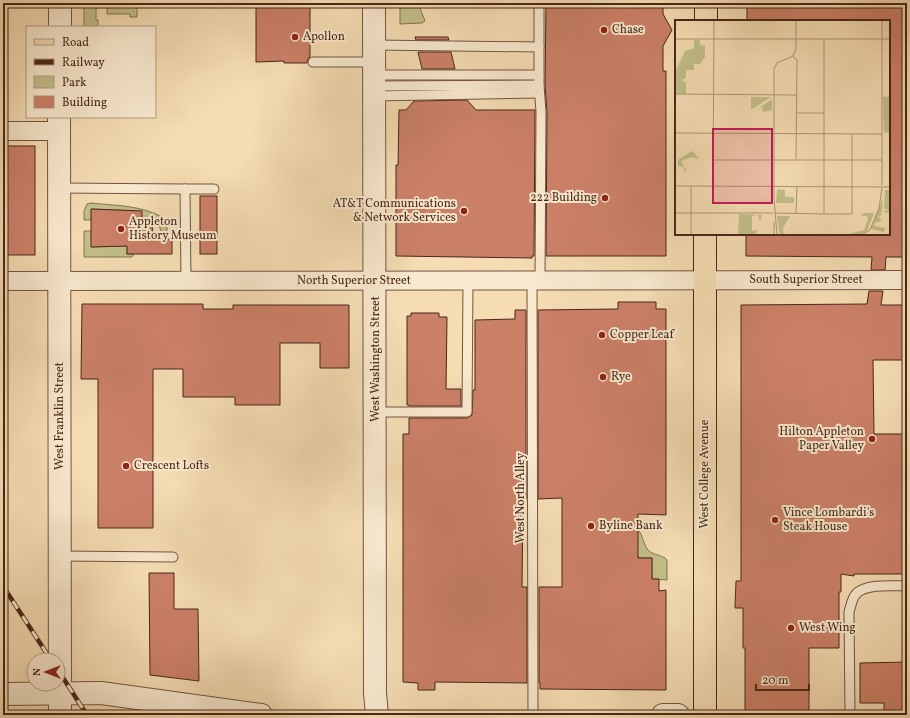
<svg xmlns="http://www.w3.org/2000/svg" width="910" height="718" viewBox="0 0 910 718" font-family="Vollkorn,serif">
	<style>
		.green { fill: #c2bf88; stroke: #867350 }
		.building { fill: #cb8068; stroke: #492718 }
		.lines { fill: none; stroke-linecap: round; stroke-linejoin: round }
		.service-casing { stroke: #74543f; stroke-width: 11 }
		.minor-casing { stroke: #74543f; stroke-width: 20 }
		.tertiary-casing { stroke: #74543f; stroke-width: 24 }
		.primary-casing { stroke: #492718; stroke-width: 24 }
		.service { stroke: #f8e8ce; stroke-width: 9 }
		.minor { stroke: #f8e8ce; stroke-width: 18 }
		.tertiary { stroke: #f8e8ce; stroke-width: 22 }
		.primary { stroke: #f5dcb3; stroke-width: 22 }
		.rail-casing { stroke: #492718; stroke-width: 4.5 }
		.rail { stroke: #f8e8ce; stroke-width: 3; stroke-dasharray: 9; stroke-linecap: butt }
		.poi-dot { fill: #8f2418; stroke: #f8e8ce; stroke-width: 1.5 }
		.labels { text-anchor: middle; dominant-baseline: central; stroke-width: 4; stroke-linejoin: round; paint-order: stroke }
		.poi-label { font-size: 12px; fill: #492718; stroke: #f8e8ce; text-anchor: start }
		.street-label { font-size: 12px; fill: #492718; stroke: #f8e8ce }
		.inset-road { fill: none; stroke: #b09475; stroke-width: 1 }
		.view { fill: #c2185b; fill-opacity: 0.15; stroke: #c2185b; stroke-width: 2 }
		.inset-edge { fill: none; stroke: #492718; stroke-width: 2 }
	</style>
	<rect width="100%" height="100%" fill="#f5dcb3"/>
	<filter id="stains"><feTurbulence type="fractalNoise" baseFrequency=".005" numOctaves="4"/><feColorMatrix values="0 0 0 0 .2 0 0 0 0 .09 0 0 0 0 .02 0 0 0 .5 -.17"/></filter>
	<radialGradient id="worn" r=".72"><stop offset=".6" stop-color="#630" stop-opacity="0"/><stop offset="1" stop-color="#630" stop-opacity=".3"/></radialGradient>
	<!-- green -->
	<g class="green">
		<polygon points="84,3 98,4 98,8 96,9 96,20 98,20 98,27 84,27"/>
		<polygon points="108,3 137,3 137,17 130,17 130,14 107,14 107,4"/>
		<polygon points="400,3 418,3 425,21 422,23 400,24"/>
		<path d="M91,203C119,206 143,205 167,220V239H164L158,223L153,214L151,218L152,223H142L141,211L92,209L91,220H84V211L87,204Z"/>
		<polygon points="84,231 91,231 92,247 127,246 127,254 134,254 132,257 84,257"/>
		<path d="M634,525C643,532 642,542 648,550C654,556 662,554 667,560V580L652,579V558H638Z"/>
	</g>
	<!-- building -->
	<g class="building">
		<polygon points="256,3 310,3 310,57 308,59 307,63 284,63 284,61 256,62"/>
		<polygon points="546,3 663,3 663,14 672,30 663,46 663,71 666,71 666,256 546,256 547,112 545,85"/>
		<polygon points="747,3 907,3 907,257 886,257 885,270 871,270 872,257 746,256 746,234 889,234 889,21 747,21"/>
		<polygon points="415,37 448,37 449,40 416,40"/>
		<polygon points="418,52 451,52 455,69 422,69"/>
		<polygon points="467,100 476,110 535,110 534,256 532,256 532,258 396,256 396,165 398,165 399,110 406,110 414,101"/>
		<rect x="3" y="146" width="32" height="109"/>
		<rect x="200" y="196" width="17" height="58"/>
		<polygon points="91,209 142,211 142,223 152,223 153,239 172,239 172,254 127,254 127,246 91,247"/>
		<polygon points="869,291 883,291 881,305 907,305 907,360 873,360 874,434 907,434 907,574 854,574 854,576 841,574 841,592 839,592 839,648 809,648 809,715 745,715 745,648 743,648 743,608 735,608 736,581 741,581 741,305 867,304"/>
		<polygon points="618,302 656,302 656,309 666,309 666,515 638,514 638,558 652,558 652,579 659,579 659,591 666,590 666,690 540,689 540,683 539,683 539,587 562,587 562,498 538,499 538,310 618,309"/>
		<polygon points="82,304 203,304 203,309 233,309 233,305 349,305 349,368 320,368 320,343 280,343 280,405 235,405 235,397 183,397 183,369 153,369 153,528 98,528 98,379 81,379"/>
		<polygon points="515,310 526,310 526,499 523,499 522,587 527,587 527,683 435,682 435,690 418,690 418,683 403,682 403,434 409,434 409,418 467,418 472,415 473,390 475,390 475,320 515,319"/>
		<polygon points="411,313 439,313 439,317 447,317 446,389 461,389 461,406 409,406 409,405 407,405 407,316 411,316"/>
		<polygon points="149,573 174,573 174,609 198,609 199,681 150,675"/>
		<polygon points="907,662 907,715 884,715 884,703 860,703 860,663"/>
	</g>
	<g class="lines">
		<defs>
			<g id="service">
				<polyline points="539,3 539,85 541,112 540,281"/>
				<polyline points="374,45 539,47"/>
				<polyline points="313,62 375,62"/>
				<polyline points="375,75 539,75"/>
				<polyline points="375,86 539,85"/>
				<polyline points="374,96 539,93"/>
				<polyline points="59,188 185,189 186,282"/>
				<polyline points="185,189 214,189"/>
				<polyline points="532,281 533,715"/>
				<polyline points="376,412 467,412 468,281"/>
				<polyline points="60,556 173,557"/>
				<path d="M850,715L849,612C851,606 852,598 856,594C866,583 894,586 907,586"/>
			</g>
			<g id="minor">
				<polyline points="3,131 59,131"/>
				<polyline points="3,281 907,280"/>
			</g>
			<g id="tertiary">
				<polyline points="374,3 375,693 377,715"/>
				<polyline points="60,27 60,3"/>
				<polyline points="59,117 60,715"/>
				<polyline points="3,694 101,693 261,715"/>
				<polyline points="663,715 678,715"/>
			</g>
			<g id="primary">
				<polyline points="706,21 706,3"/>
				<polyline points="705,234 705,715"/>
			</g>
		</defs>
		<!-- service casing -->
		<use href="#service" class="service-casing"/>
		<!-- minor casing -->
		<use href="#minor" class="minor-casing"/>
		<!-- tertiary casing -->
		<use href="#tertiary" class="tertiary-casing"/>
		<!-- primary casing -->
		<use href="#primary" class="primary-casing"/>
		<!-- service -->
		<use href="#service" class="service"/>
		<!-- minor -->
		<use href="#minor" class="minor"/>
		<!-- tertiary -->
		<use href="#tertiary" class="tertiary"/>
		<!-- primary -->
		<use href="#primary" class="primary"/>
		<defs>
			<g id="rail">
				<polyline points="3,586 51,660"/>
				<polyline points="58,670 87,715"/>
			</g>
		</defs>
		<!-- rail casing -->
		<use href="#rail" class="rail-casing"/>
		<!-- rail -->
		<use href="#rail" class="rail"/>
	</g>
	<!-- markers -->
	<g class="poi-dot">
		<circle cx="604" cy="30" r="4"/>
		<circle cx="295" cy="37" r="4"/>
		<circle cx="605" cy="198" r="4"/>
		<circle cx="464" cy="211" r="4"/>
		<circle cx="121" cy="229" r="4"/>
		<circle cx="602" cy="335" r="4"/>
		<circle cx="603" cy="377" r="4"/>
		<circle cx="872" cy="439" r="4"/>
		<circle cx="126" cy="466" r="4"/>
		<circle cx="775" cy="520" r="4"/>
		<circle cx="591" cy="526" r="4"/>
		<circle cx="791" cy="628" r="4"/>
	</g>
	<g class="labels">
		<!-- poi labels -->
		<g class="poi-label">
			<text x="612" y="30">Chase</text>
			<text x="303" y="37">Apollon</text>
			<text x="597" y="198" text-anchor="end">222 Building</text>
			<text x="456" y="204" text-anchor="end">AT&amp;T Communications<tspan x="456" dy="14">&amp; Network Services</tspan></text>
			<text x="129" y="222">Appleton<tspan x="129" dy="14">History Museum</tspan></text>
			<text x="610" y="335">Copper Leaf</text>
			<text x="611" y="377">Rye</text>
			<text x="864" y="432" text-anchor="end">Hilton Appleton<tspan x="864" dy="14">Paper Valley</tspan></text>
			<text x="134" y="466">Crescent Lofts</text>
			<text x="783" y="513">Vince Lombardi's<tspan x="783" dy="14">Steak House</tspan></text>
			<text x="599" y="526">Byline Bank</text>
			<text x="799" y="628">West Wing</text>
		</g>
		<!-- street labels -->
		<g class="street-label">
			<text x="806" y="280">South Superior Street</text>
			<text x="354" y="281">North Superior Street</text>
			<text transform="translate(376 359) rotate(-90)">West Washington Street</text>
			<text transform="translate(60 416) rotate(-90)">West Franklin Street</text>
			<text transform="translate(705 474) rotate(-90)">West College Avenue</text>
			<text transform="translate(521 498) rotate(-90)">West North Alley</text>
		</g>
	</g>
	<!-- overview -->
	<g transform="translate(675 20)">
		<rect width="215" height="215" fill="#f5dcb3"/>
		<path d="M19,20H25V25L30,26V37L25,44H19V50H11V58L8,59V62H11V74H0V52L10,31L19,28ZM215,76V113L209,112L208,77ZM76,77H96L76,90ZM97,79V90L88,92L87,87L76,94ZM17,131L24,139L16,137L6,141L11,150L9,153V147L3,146V140ZM102,169L110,170V177H119V183H101ZM210,170H215V193L208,192L214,189H209ZM208,177L207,192L205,193L207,195L203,197L207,201L199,203L200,206L210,208L209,212L196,209ZM189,193H199L192,211L184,215H169L189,210L193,199L192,196H186ZM64,194L87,195L85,201L83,195L77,196V211L82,210L81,215H63ZM102,196H115L108,208V212L111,215H106L104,211Z" fill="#c2bf88"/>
		<path class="inset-road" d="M0,19H215M149,19V93M118,36L122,40L121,139M118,36L121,29V0M0,74L121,75M0,113L207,114M38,140H207M207,165V0M0,166L215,167M16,166V215M38,166L39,0M0,193H98M99,193L149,194V93H121M121,194L122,166M149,194H177V114M99,202V215M102,215L99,177V49L102,43L118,36M186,215L195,210L204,188L207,168"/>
		<path class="view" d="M38,109H97V183H38Z"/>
		<rect width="215" height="215" class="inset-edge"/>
	</g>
	<!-- margin -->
	<rect width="910" height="718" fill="none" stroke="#f5dcb3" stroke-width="16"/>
	<rect x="4" y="4" width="902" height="710" fill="none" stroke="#492718" stroke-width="2"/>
	<rect x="8" y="8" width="894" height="702" fill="none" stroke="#492718"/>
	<!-- legend -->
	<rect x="26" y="26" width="130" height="92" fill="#f8e8ce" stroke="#b29b85"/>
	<rect x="34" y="39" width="20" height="6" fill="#f5dcb3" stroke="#b29b85"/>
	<text x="62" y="46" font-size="12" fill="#492718">Road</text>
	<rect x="34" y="59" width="20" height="6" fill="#492718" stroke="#b29b85"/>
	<text x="62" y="66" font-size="12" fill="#492718">Railway</text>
	<rect x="34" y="76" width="20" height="12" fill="#c2bf88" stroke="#b29b85"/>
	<text x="62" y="86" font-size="12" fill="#492718">Park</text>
	<rect x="34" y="96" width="20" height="12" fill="#cb8068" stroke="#b29b85"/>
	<text x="62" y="106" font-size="12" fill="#492718">Building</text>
	<!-- north arrow -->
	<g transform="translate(46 672) rotate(270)"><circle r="19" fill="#f8e8ce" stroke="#b29b85"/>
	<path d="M0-3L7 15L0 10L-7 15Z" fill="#8f2418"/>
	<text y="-6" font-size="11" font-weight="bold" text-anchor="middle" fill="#492718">N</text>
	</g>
	<!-- scale -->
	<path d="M756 684v6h53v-6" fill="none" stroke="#492718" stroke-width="2"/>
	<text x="762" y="684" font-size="12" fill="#492718" stroke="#f8e8ce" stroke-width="3" paint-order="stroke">20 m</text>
	<rect width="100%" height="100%" filter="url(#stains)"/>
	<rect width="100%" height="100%" fill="url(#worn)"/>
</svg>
